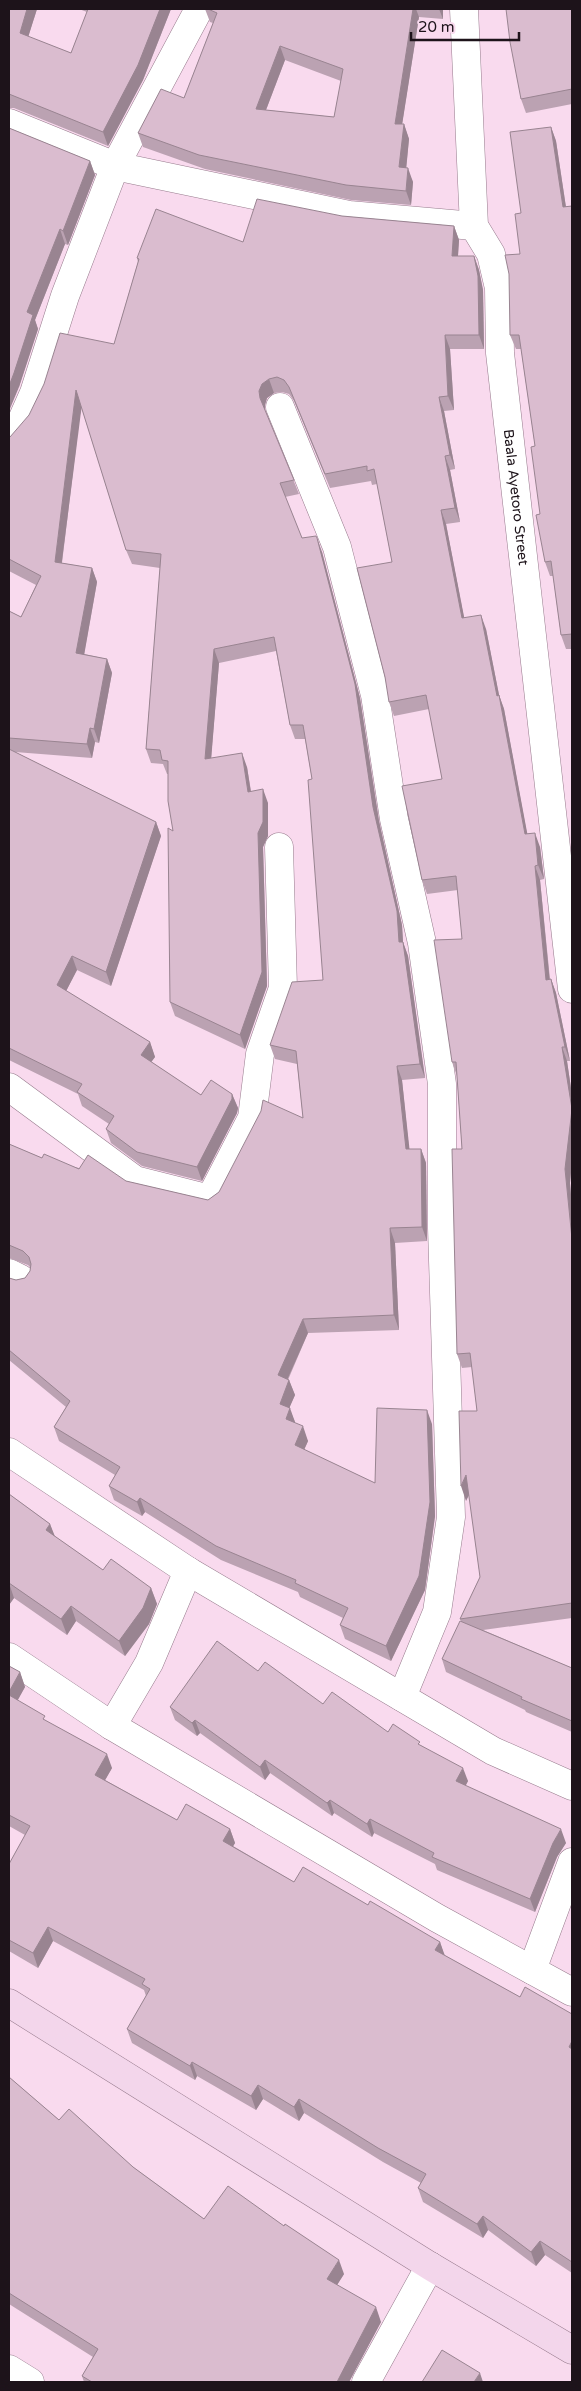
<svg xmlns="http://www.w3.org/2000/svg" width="581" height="2391" viewBox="0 0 581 2391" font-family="'Varela Round',sans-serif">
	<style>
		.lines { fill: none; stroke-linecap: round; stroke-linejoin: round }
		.street-casing { stroke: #977b8d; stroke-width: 29 }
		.secondary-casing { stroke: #977b8d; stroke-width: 29 }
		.street { stroke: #fff; stroke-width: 28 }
		.secondary { stroke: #f3d6eb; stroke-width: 28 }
		.wall { fill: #bba2b2; fill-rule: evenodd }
		.shaded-wall { fill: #998491 }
		.building { fill: #dabccf; stroke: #998491; fill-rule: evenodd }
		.labels { text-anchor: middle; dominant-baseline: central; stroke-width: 5; stroke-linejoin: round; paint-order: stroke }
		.street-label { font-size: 14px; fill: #1d131a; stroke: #f9daee }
	</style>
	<rect width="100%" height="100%" fill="#f9daee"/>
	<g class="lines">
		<defs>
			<g id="street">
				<path id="s1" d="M464,9L474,226L491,254L499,288L500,353L572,989"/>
				<polyline points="9,123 115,166 349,215 474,226"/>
				<polyline points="280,407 337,547 375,695 394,819 422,943 442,1084 442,1228 451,1517 437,1612 402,1697"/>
				<polyline points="9,437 22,420 34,393 65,296 115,166 199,9"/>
				<polyline points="9,1087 135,1180 210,1199 252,1118 260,1054 283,988 279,847"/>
				<polyline points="9,1273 21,1279"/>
				<polyline points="9,1452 188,1571 493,1751 572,1786"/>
				<polyline points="9,1657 112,1726 437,1918 572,1992"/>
				<polyline points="112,1726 149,1663 188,1571"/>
				<polyline points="532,1970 572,1862"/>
				<polyline points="9,2369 30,2382"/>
				<polyline points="366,2382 430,2266"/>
			</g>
			<polyline id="secondary" points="9,2003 430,2266 572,2350"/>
		</defs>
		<!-- street casing -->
		<use href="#street" class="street-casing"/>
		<!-- secondary casing -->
		<use href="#secondary" class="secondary-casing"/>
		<!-- street -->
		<use href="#street" class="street"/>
		<!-- secondary -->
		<use href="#secondary" class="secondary"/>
	</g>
	<!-- wall -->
	<g class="wall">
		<polygon points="9,9 37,9 28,37 71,53 87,12 79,9 171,9 143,80 108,146 14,108 9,108"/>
		<path d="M205,9H443V19L419,17L402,124H404L409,139L406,168L413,182L411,205L351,200L205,169L143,147L138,133L184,98L213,23L210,22ZM285,60L341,81L334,117L266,110Z"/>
		<polygon points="572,9 572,104 526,113 521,99"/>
		<polygon points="551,127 556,141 566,207 572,206 572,649 566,649 561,635 553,576 550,576 545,562 535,446 521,349 516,349 510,335 520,254 521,213"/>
		<polygon points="9,128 90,161 95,175 68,245 65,244 35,320 38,329 19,387"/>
		<polygon points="342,216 454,226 459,240 458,256 474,256 479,270 483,290 484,349 450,349 454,410 444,411 455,469 450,470 460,522 446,524 464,618 486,629 499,695 504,709 527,834 540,847 544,879 540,880 550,979 551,979 556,993 570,1061 567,1061 572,1095 572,1162 570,1183 572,1206 572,1618 483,1630 572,1668 572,1732 526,1712 525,1710 446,1672 442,1659 461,1621 460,1619 480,1577 469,1494 466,1501 477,1411 472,1367 462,1368 457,1354 462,1149 457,1076 452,1062 462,939 458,890 427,894 422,880 442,779 429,709 394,716 389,702 392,562 377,484 372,485 371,481 330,488 294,401 289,394 282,392 274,393 267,398 265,405 265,410 299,494 285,497 302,538 322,552 360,698 379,821 402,925 403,942 408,956 425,1078 402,1080 409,1149 421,1149 426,1163 427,1241 395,1243 399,1330 308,1333 288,1380 289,1380 295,1395 289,1408 295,1422 295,1423 308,1441 304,1450 375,1483 432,1424 435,1516 425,1590 391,1661 345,1639 340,1625 343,1618 300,1597 298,1592 221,1560 145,1512 142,1516 114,1500 109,1486 115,1475 59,1441 54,1427 66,1407 9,1360 9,1278 16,1280 25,1278 30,1271 31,1268 28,1265 9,1258 9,1144 42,1158 126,1181 208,1200 219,1192 303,1118 297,1064 275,1059 270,1045 323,980 312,779 305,739 295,739 290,725 276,651 219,663 211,758 247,767 251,791 268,803 268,836 263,847 267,986 245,1049 175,1016 170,1002 173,831 168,774 167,774 163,764 151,763 146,749 160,568 132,564 126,550 81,406 62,563 92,568 97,582 84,654 107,659 112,673 99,743 95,742 92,758 15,752 156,822 161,836 111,986 77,970 66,991 150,1042 155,1057 151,1062 201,1095 232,1094 238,1108 237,1113 202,1181 142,1166 111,1143 106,1129 109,1124 82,1106 78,1094 9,1060 9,611 21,617 36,585 9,571 9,437 10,437 114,344 138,262 137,258 243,242"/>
		<polygon points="9,1494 50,1524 54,1536 103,1570 151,1588 157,1604 149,1624 125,1656 76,1621 67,1635 14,1598 9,1605"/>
		<polygon points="9,1666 20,1672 25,1687 17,1700 112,1768 105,1780 177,1820 230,1829 235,1843 233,1846 294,1882 368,1905 440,1942 444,1955 520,1997 572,2014 572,2273 545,2255 536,2266 488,2230 483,2238 423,2202 418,2188 421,2183 383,2162 304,2113 299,2121 263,2099 256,2110 197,2076 195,2080 132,2043 127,2029 146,1996 144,1990 53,1941 38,1968 9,1951 9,1864 25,1835 9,1826"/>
		<polygon points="258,1671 323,1704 388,1732 422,1746 468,1781 465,1786 566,1843 557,1857 535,1912 437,1870 435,1864 374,1833 372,1837 334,1813 332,1816 270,1773 265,1780 200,1733 197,1736 175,1720 170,1707"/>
		<polygon points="9,2077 59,2120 133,2167 204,2219 344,2274 337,2285 381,2322 349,2382 84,2382 82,2376 93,2357 9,2304"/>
	</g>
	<!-- shaded-wall -->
	<g class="shaded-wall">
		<polygon points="27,9 37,9 25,47 20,33"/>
		<polygon points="160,9 171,9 143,80 108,146 103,132"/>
		<polygon points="413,9 416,9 419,17 400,138 395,124"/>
		<polygon points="439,9 443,9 443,19"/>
		<polygon points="280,46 285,60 261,123 256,109"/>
		<polygon points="404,124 409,139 405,181 399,167"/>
		<polygon points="551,127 556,141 568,221 563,207"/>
		<polygon points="90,161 95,175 68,245 63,231"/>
		<polygon points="408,168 413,182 411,205 406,191"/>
		<polygon points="454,226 459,240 457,270 452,256"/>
		<polygon points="60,229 65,244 35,320 38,329 19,387 9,411 9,386 27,312"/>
		<polygon points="474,256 479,270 483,290 484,349 479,335"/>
		<polygon points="445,335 450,349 454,410 448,396"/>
		<polygon points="269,379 274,393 267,398 265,405 265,412 260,398 259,391 262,384"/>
		<polygon points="76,390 82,404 60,576 55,562"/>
		<polygon points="439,397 444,411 455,469 450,455"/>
		<polygon points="445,456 450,470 460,522 455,508"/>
		<polygon points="441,510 446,524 467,632 462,618"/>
		<polygon points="317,538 322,552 360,698 379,821 402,925 403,942 408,956 425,1078 420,1064 399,942 373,807"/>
		<polygon points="92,568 97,582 82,667 76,653"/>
		<polygon points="481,615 486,629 502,710 497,696"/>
		<polygon points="214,649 219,663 210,773 205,759"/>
		<polygon points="107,659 112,673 99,743 94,729"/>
		<polygon points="499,695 504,709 530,848 525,834"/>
		<polygon points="90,728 95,742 92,758 87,744"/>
		<polygon points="242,753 247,767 253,806 248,792"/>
		<polygon points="263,789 268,803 268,836 263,847 267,986 245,1049 240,1035 258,833"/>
		<polygon points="156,822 161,836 111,986 106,972"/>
		<polygon points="535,833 540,847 544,879 538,865"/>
		<polygon points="535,866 540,880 551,994 546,980"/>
		<polygon points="72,956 77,970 62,999 57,985"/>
		<polygon points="551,979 556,993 570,1061 565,1047"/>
		<polygon points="150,1042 155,1057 146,1069 141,1055"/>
		<polygon points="562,1047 567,1061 572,1095 572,1162 570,1183 572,1206 572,1239 565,1169"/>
		<polygon points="397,1066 402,1080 411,1163 406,1149"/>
		<polygon points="232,1094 238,1108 237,1113 202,1181 197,1167"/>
		<polygon points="421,1149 426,1163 427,1241 422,1227"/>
		<polygon points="390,1228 395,1243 399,1330 394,1315"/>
		<polygon points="303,1319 308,1333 283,1389 278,1375"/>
		<polygon points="289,1380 295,1395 285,1418 280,1404"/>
		<polygon points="290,1408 295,1422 291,1433 286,1419"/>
		<polygon points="427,1410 432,1424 435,1516 425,1590 391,1661 386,1646"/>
		<polygon points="303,1426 308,1441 300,1459 295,1445"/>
		<polygon points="466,1475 472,1489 466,1501 461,1486"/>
		<polygon points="140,1498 145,1512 142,1516 137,1502"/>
		<polygon points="50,1524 56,1539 46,1530"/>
		<polygon points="9,1583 14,1598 9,1605"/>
		<polygon points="151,1588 157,1604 149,1624 125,1656 119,1641"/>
		<polygon points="71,1606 76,1621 67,1635 61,1619"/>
		<polygon points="20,1672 25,1687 13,1709 9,1698 9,1692"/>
		<polygon points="195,1720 200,1733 197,1736 192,1723"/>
		<polygon points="107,1754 112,1768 100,1789 95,1775"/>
		<polygon points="265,1760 270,1773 265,1780 260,1767"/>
		<polygon points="463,1768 468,1781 461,1795 456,1781"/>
		<polygon points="330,1800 334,1813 332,1816 327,1803"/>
		<polygon points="370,1819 374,1833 372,1837 367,1824"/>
		<polygon points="230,1829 235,1843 228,1855 223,1841"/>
		<polygon points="561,1829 566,1843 557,1857 535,1912 530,1899 553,1843"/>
		<polygon points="48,1927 53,1941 38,1968 33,1953"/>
		<polygon points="440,1942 445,1956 435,1950"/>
		<polygon points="572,2041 572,2055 569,2047"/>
		<polygon points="192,2062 197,2076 195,2080 190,2066"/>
		<polygon points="258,2085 263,2099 256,2110 251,2096"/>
		<polygon points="299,2099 304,2113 299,2121 294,2107"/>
		<polygon points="483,2216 488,2230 483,2238 477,2224"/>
		<polygon points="540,2241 545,2255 536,2266 531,2252"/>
		<polygon points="339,2260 344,2274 332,2293 327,2279"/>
		<polygon points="376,2307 381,2322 349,2382 337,2382"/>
		<polygon points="480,2373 483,2382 474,2382"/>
	</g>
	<!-- building -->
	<g class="building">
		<polygon points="9,9 27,9 20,33 71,53 88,9 160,9 138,65 103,132 9,94"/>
		<path d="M208,9H413L395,124H404L399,167L408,168L406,191L346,185L199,155L138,133L161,89L184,98L217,13ZM280,46L343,69L334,117L256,109Z"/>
		<polygon points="506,9 572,9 572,89 521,99 510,42"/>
		<polygon points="551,127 563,207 572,206 572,634 561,635 551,561 545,562 536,515 540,514 531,447 535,446 519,335 510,335 509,274 505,255 520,254 515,214 521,213 510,132"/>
		<polygon points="9,128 90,161 63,231 60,229 27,312 33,315 14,373 9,386"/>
		<polygon points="257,199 342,216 454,226 452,256 474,256 478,276 479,335 445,335 448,396 439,397 450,455 445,456 455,508 441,510 462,618 481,615 497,696 499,695 525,834 535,833 538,865 535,866 546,980 551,979 565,1047 562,1047 572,1109 565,1169 572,1239 572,1603 460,1619 480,1577 466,1475 461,1486 459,1411 477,1411 470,1353 457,1354 452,1149 462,1149 456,1062 452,1062 434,940 462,939 456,876 422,880 402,786 442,779 426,695 389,702 385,677 357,568 392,562 374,469 367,471 367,466 325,474 289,387 284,380 277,377 269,379 262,384 259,391 260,398 294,480 280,483 302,538 316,536 317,538 355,684 373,807 397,911 399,942 403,942 420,1064 397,1066 406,1149 421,1149 422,1227 390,1228 394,1315 303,1319 278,1375 289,1380 280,1404 290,1408 286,1419 303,1426 295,1445 375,1483 377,1408 427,1410 430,1502 419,1576 386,1646 340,1625 348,1608 295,1583 296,1580 216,1546 140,1498 137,1502 109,1486 120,1467 54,1427 70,1401 9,1350 9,1278 16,1280 25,1278 30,1271 31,1264 29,1257 23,1251 9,1245 9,1144 42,1158 44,1154 79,1169 88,1155 126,1181 208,1200 219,1192 261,1111 263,1100 303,1118 296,1051 270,1045 292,982 323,980 308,780 312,779 303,725 290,725 274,637 214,649 205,759 242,753 248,792 263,789 263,822 258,833 262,972 240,1035 170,1002 168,828 173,831 168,801 168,761 162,760 160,750 146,749 161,554 126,550 76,390 55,562 92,568 76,653 107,659 94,729 90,728 87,744 9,738 9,611 21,617 41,576 9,559 9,437 10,437 29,415 44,384 60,333 114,344 139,259 137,258 156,209 243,242"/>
		<polygon points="9,749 156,822 106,972 72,956 57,985 150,1042 141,1055 201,1095 211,1080 232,1094 232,1099 197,1167 137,1152 106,1129 114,1116 77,1092 82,1084 9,1048"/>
		<polygon points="9,1494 50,1524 46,1530 103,1570 111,1559 151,1588 143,1608 119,1641 71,1606 61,1619 9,1583"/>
		<polygon points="460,1621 572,1668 572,1721 521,1699 522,1697 442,1659"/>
		<polygon points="217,1641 258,1671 265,1662 323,1704 332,1692 388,1732 393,1724 420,1742 418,1744 463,1768 456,1781 561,1829 553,1843 530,1899 432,1857 434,1853 370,1819 367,1824 330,1800 327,1803 265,1760 260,1767 195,1720 192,1723 170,1707"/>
		<polygon points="9,1666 20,1672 9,1692"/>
		<polygon points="9,1695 45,1716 43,1719 107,1754 95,1775 177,1820 186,1804 230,1829 223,1841 294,1882 303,1867 368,1905 370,1901 440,1942 435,1950 520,1997 525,1987 572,2014 572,2041 569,2047 572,2049 572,2262 540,2241 531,2252 483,2216 477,2224 418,2188 426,2174 378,2148 299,2099 294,2107 258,2085 251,2096 192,2062 190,2066 127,2029 150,1989 142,1984 145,1979 48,1927 33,1953 9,1940 9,1864 30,1826 9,1815"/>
		<polygon points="9,2077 59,2120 69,2109 133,2167 204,2219 228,2186 284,2226 285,2224 339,2260 327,2279 376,2307 337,2382 92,2382 82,2376 98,2349 9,2293"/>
		<polygon points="442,2350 480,2373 474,2382 422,2382"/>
	</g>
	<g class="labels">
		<!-- street labels -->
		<g class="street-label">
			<text stroke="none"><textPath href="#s1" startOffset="495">Baala Ayetoro Street</textPath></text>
		</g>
	</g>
	<!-- border -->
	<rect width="581" height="2391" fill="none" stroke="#1d131a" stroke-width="20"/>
	<!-- scale -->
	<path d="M411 32v8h108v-8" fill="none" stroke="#1d131a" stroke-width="2.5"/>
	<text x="418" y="32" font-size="15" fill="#1d131a" stroke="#f9daee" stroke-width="4" paint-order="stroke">20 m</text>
</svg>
